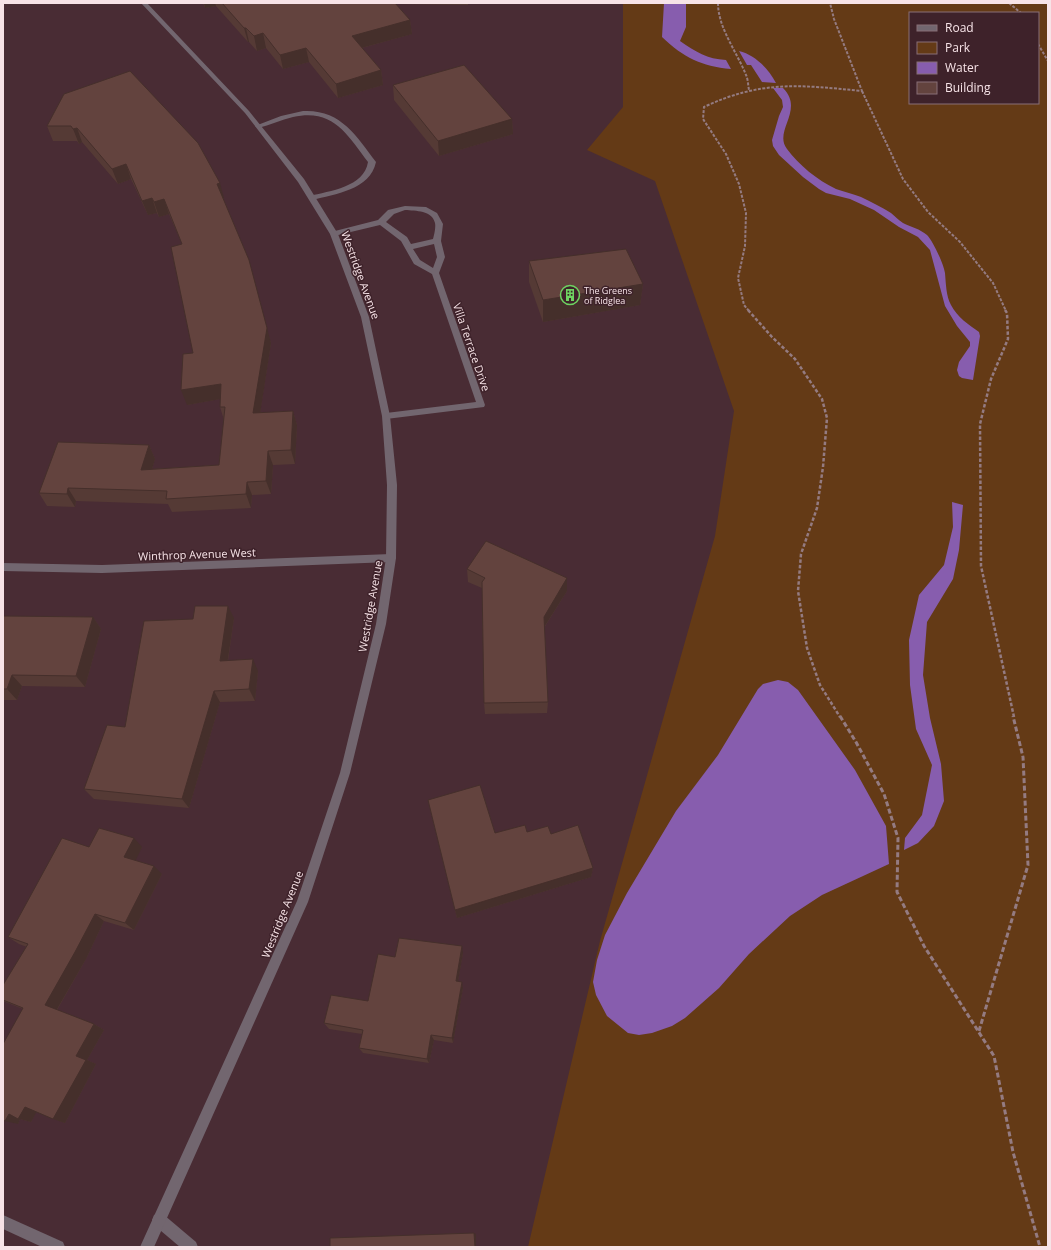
<svg xmlns="http://www.w3.org/2000/svg" width="1051" height="1250" viewBox="0 0 1051 1250" font-family="'Open Sans',sans-serif">
	<style>
		.green { fill: #643a16; fill-rule: evenodd }
		.water { fill: #875dae }
		.lines { fill: none; stroke-linecap: round; stroke-linejoin: round }
		.path-far2 { stroke: #947b81; stroke-width: 2; stroke-dasharray: 3 1.5; stroke-linecap: butt }
		.path-far1 { stroke: #947b81; stroke-width: 2.5; stroke-dasharray: 3.5 2; stroke-linecap: butt }
		.path { stroke: #947b81; stroke-width: 3; stroke-dasharray: 5 2.5; stroke-linecap: butt }
		.service { fill: #72666f; fill-rule: evenodd }
		.minor { fill: #72666f; fill-rule: evenodd }
		.tertiary { fill: #72666f; fill-rule: evenodd }
		.wall { fill: #553a35 }
		.shaded-wall { fill: #452f2b }
		.building { fill: #63433e; stroke: #452f2b }
		.labels { text-anchor: middle; dominant-baseline: central; stroke-width: 3; stroke-linejoin: round; paint-order: stroke }
		.far-poi-label { font-size: 9px; fill: #f7e3e7; stroke: #3e222a; text-anchor: start }
		.street-label { font-size: 11px; fill: #f7e3e7; stroke: #3e222a }
	</style>
	<rect width="100%" height="100%" fill="#492c34"/>
	<!-- green -->
	<path class="green" d="M623,3H1048V1247H528L600,941L715,536L734,411L655,181L587,150L623,107ZM910,13H1038V103H910Z"/>
	<!-- water -->
	<g class="water">
		<path d="M664,3H686V27L680,41C696,52 707,59 726,60L731,69C701,66 684,58 662,37Z"/>
		<path d="M739,51C755,55 768,68 776,83L762,82L751,65H747Z"/>
		<path d="M773,88H783C805,110 773,131 787,149C799,165 817,180 836,189C844,192 854,194 861,197C871,202 882,207 891,213C895,216 898,220 903,223C911,227 920,229 927,235C933,241 944,265 945,273C946,284 946,296 951,305C957,317 969,325 979,332L980,336L973,380L962,378L959,376L957,370L959,362L970,346V342L957,326L945,306L930,250L918,237L899,227L874,210L850,199L826,193L819,189L803,177L779,155L773,146L772,140L779,116L783,107L782,100Z"/>
		<polygon points="952,502 963,505 959,550 953,579 927,622 923,675 930,718 941,764 944,801 934,826 918,843 904,850 905,838 922,815 932,765 916,729 910,685 909,640 919,595 944,565 953,527"/>
		<polygon points="778,680 788,682 798,690 855,770 886,826 889,864 822,895 790,916 749,954 719,988 685,1018 672,1026 652,1033 639,1035 628,1033 607,1016 596,995 593,982 597,960 605,935 627,893 676,811 718,755 758,689 763,684"/>
	</g>
	<g class="lines">
		<!-- path-far2 -->
		<g class="path-far2">
			<path d="M718,3C718,28 737,52 746,75C748,79 748,85 749,90"/>
			<polyline points="1009,3 1021,13"/>
			<polyline points="1038,44 1048,61"/>
			<polyline points="862,91 903,179 928,212 960,242 993,283 1006,311"/>
			<path d="M749,311L744,305L738,278L745,246L746,213L739,184L726,154L703,119L704,107C761,80 801,85 862,91L834,19L830,3"/>
		</g>
		<!-- path-far1 -->
		<g class="path-far1">
			<polyline points="748,310 772,337 795,359 822,399 827,418 823,467 817,508 801,554 798,591 807,648 820,685 840,717"/>
			<polyline points="1005,310 1007,313 1008,339 991,379 980,424 981,566 1014,717"/>
		</g>
		<!-- path -->
		<g class="path">
			<polyline points="840,716 856,742 884,794 898,838 897,892 924,946 994,1056 1013,1152 1040,1247"/>
			<polyline points="979,1031 1028,865 1023,757 1013,716"/>
		</g>
		<!-- service -->
		<g class="service">
			<path d="M303,111C340,109 356,135 376,162C370,190 335,194 312,200H309V196C330,191 364,187 368,162C347,134 333,108 293,117C281,120 270,125 258,128L255,126L281,116Z"/>
			<polygon points="159,1213 164,1215 196,1242 198,1247 180,1247 154,1225 152,1220 154,1215"/>
		</g>
		<!-- minor -->
		<g class="minor">
			<path d="M405,206L426,207L437,213L443,224L441,241L445,257L439,273L485,405L484,407L386,419L382,416L386,413L476,402L432,274L414,264L401,241L380,225L334,236L330,234L331,232L378,220L388,210ZM405,210C416,211 432,210 435,223C436,228 434,235 433,239L411,244L407,237L386,222L394,214ZM434,244L437,257L433,268L420,260L413,249Z"/>
			<polygon points="391,554 394,555 396,558 394,561 391,562 102,573 3,571 3,563 102,565"/>
			<polygon points="3,1215 63,1242 65,1247 42,1247 3,1229"/>
		</g>
		<!-- tertiary -->
		<polygon class="tertiary" points="141,3 147,3 249,111 304,179 338,234 369,317 390,416 397,485 396,558 386,624 350,773 308,902 154,1247 140,1247 297,901 340,773 376,624 386,558 387,485 382,416 361,317 330,234 298,182 245,113"/>
	</g>
	<!-- wall -->
	<g class="wall">
		<polygon points="203,3 468,3 468,5 396,4 410,20 412,34 362,48 381,70 383,85 338,98 309,62 283,69 266,48 257,51 249,42 248,42 216,6 205,8"/>
		<polygon points="393,85 512,119 513,134 439,156 394,100"/>
		<polygon points="64,94 224,198 223,198 271,343 260,413 293,411 297,425 295,464 273,465 271,494 252,495 251,508 172,512 168,504 76,501 75,507 47,506 39,493 149,445 155,459 152,469 219,465 224,420 220,407 220,399 187,405 193,353 182,244 169,214 159,217 157,213 148,215 131,179 118,184 82,142 79,144 77,141 53,141 47,126"/>
		<polygon points="529,261 643,284 640,305 543,322 529,282"/>
		<polygon points="467,569 567,591 544,628 548,702 547,713 485,714 484,703 482,588 468,582"/>
		<polygon points="3,616 93,617 101,629 85,687 22,686 17,700 3,700"/>
		<polygon points="234,618 228,661 258,671 255,701 220,702 189,808 94,799 84,789 125,727"/>
		<polygon points="428,800 495,833 527,832 551,834 593,868 591,877 457,918"/>
		<polygon points="142,847 135,860 162,874 134,930 104,921 86,959 57,1010 94,1024 104,1030 87,1060 96,1064 65,1123 36,1112 31,1122 20,1119 18,1124 23,1009 3,1001 3,985 27,947 19,944 8,937"/>
		<polygon points="463,953 458,981 463,988 453,1043 434,1040 429,1063 363,1053 359,1048 362,1034 329,1029 324,1023 368,1001 395,957"/>
	</g>
	<!-- shaded-wall -->
	<g class="shaded-wall">
		<polygon points="204,3 215,3 216,6 205,8"/>
		<polygon points="410,20 412,34 354,50 352,36"/>
		<polygon points="244,28 246,28 249,42 248,42"/>
		<polygon points="263,33 266,48 257,51 254,36"/>
		<polygon points="306,48 309,62 283,69 280,55"/>
		<polygon points="381,70 383,85 338,98 336,84"/>
		<polygon points="512,119 513,134 439,156 438,141"/>
		<polygon points="77,128 82,142 79,144 73,129"/>
		<polygon points="126,164 131,179 118,184 112,169"/>
		<polygon points="220,183 224,198 222,198 217,184"/>
		<polygon points="152,198 157,213 148,215 142,201"/>
		<polygon points="164,199 169,214 159,217 154,202"/>
		<polygon points="249,260 271,343 258,427 253,413"/>
		<polygon points="643,284 640,305 543,322 543,300"/>
		<polygon points="221,384 226,398 187,405 181,390"/>
		<polygon points="293,411 297,425 295,464 291,450"/>
		<polygon points="149,445 155,459 148,483 141,470"/>
		<polygon points="268,451 273,465 271,494 266,481"/>
		<polygon points="247,482 252,495 251,508 246,494"/>
		<polygon points="68,488 76,501 75,507 67,494"/>
		<polygon points="567,578 567,591 543,629 544,617"/>
		<polygon points="228,606 234,618 226,672 220,661"/>
		<polygon points="93,617 101,629 85,687 76,676"/>
		<polygon points="253,659 258,671 255,701 249,689"/>
		<polygon points="12,675 22,686 17,700 7,689"/>
		<polygon points="214,691 220,702 189,808 182,799"/>
		<polygon points="134,838 142,847 133,866 124,857"/>
		<polygon points="154,866 162,874 134,930 125,923"/>
		<polygon points="593,868 591,877 457,918 455,910"/>
		<polygon points="95,914 104,921 86,959 56,1011 45,1005"/>
		<polygon points="462,946 463,953 457,987 456,981"/>
		<polygon points="462,982 463,988 453,1043 452,1038"/>
		<polygon points="94,1024 104,1030 87,1060 96,1064 65,1123 53,1119 76,1056"/>
		<polygon points="431,1035 434,1040 429,1063 427,1059"/>
		<polygon points="25,1107 37,1111 31,1122 20,1119 18,1124 5,1121 9,1114"/>
		<polygon points="474,1233 476,1234 476,1247 475,1247"/>
	</g>
	<!-- building -->
	<g class="building">
		<polygon points="222,3 395,3 410,20 352,36 381,70 336,84 306,48 280,55 263,33 254,36 246,28 244,28"/>
		<polygon points="464,65 512,119 438,141 393,85"/>
		<polygon points="130,71 198,143 220,183 217,184 249,260 267,328 253,413 293,411 291,450 268,451 266,481 247,482 246,494 166,499 167,491 68,488 67,494 39,493 58,442 149,445 141,470 219,465 225,407 220,407 221,384 181,390 183,354 193,353 171,247 182,244 164,199 154,202 152,198 142,201 126,164 112,169 77,128 73,129 71,126 47,126 64,94"/>
		<polygon points="626,249 643,284 543,300 529,261"/>
		<polygon points="486,541 567,578 544,617 548,702 484,703 482,582 485,578 467,569"/>
		<polygon points="195,606 228,606 220,661 253,659 249,689 214,691 182,799 84,789 107,725 125,727 144,621 193,619"/>
		<polygon points="3,616 93,617 76,676 12,675 7,689 3,689"/>
		<polygon points="480,785 495,833 525,825 527,832 548,826 551,834 578,825 593,868 455,910 428,800"/>
		<polygon points="99,828 134,838 124,857 154,866 125,923 95,914 75,952 45,1005 94,1024 76,1056 86,1060 53,1119 25,1107 18,1119 9,1114 5,1121 3,1120 3,1044 23,1008 3,1000 3,985 28,944 8,937 62,838 89,847"/>
		<polygon points="399,938 462,946 456,981 462,982 452,1038 431,1035 427,1059 359,1048 363,1030 324,1023 331,995 368,1001 378,954 395,957"/>
		<polygon points="474,1233 475,1247 330,1247 330,1238"/>
	</g>
	<!-- icons -->
	<defs>
		<symbol id="building-ring" viewBox="-11 -11 22 22"><circle r="9.5" fill="#3e222a" stroke="#6ed361" stroke-width="1.5"/><path d="M-4-6H4V6H1V3H-1V6H-4ZM-2.5-4.3h1.7v1.8h-1.7ZM.8-4.3h1.7v1.8H.8ZM-2.5-1h1.7V.8h-1.7ZM.8-1h1.7V.8H.8Z" fill="#6ed361"/></symbol>
	</defs>
	<g fill-rule="evenodd">
		<use href="#building-ring" x="559" y="284" width="22" height="22"/>
	</g>
	<g class="labels">
		<!-- far-poi labels -->
		<g class="far-poi-label">
			<text x="584" y="290">The Greens<tspan x="584" dy="10">of Ridglea</tspan></text>
		</g>
		<!-- street labels -->
		<g class="street-label">
			<text transform="translate(361 275) rotate(70)">Westridge Avenue</text>
			<text transform="translate(472 347) rotate(71)">Villa Terrace Drive</text>
			<text transform="translate(197 554) rotate(-2)">Winthrop Avenue West</text>
			<text transform="translate(370 606) rotate(-80)">Westridge Avenue</text>
			<text transform="translate(282 914) rotate(-68)">Westridge Avenue</text>
		</g>
	</g>
	<!-- border -->
	<rect width="1051" height="1250" fill="none" stroke="#f7e3e7" stroke-width="8"/>
	<!-- legend -->
	<rect x="909" y="12" width="130" height="92" fill="#3e222a" stroke="#886f76"/>
	<rect x="917" y="25" width="20" height="6" fill="#72666f" stroke="#886f76"/>
	<text x="945" y="32" font-size="12" fill="#f7e3e7">Road</text>
	<rect x="917" y="42" width="20" height="12" fill="#643a16" stroke="#886f76"/>
	<text x="945" y="52" font-size="12" fill="#f7e3e7">Park</text>
	<rect x="917" y="62" width="20" height="12" fill="#875dae" stroke="#886f76"/>
	<text x="945" y="72" font-size="12" fill="#f7e3e7">Water</text>
	<rect x="917" y="82" width="20" height="12" fill="#63433e" stroke="#886f76"/>
	<text x="945" y="92" font-size="12" fill="#f7e3e7">Building</text>
</svg>
